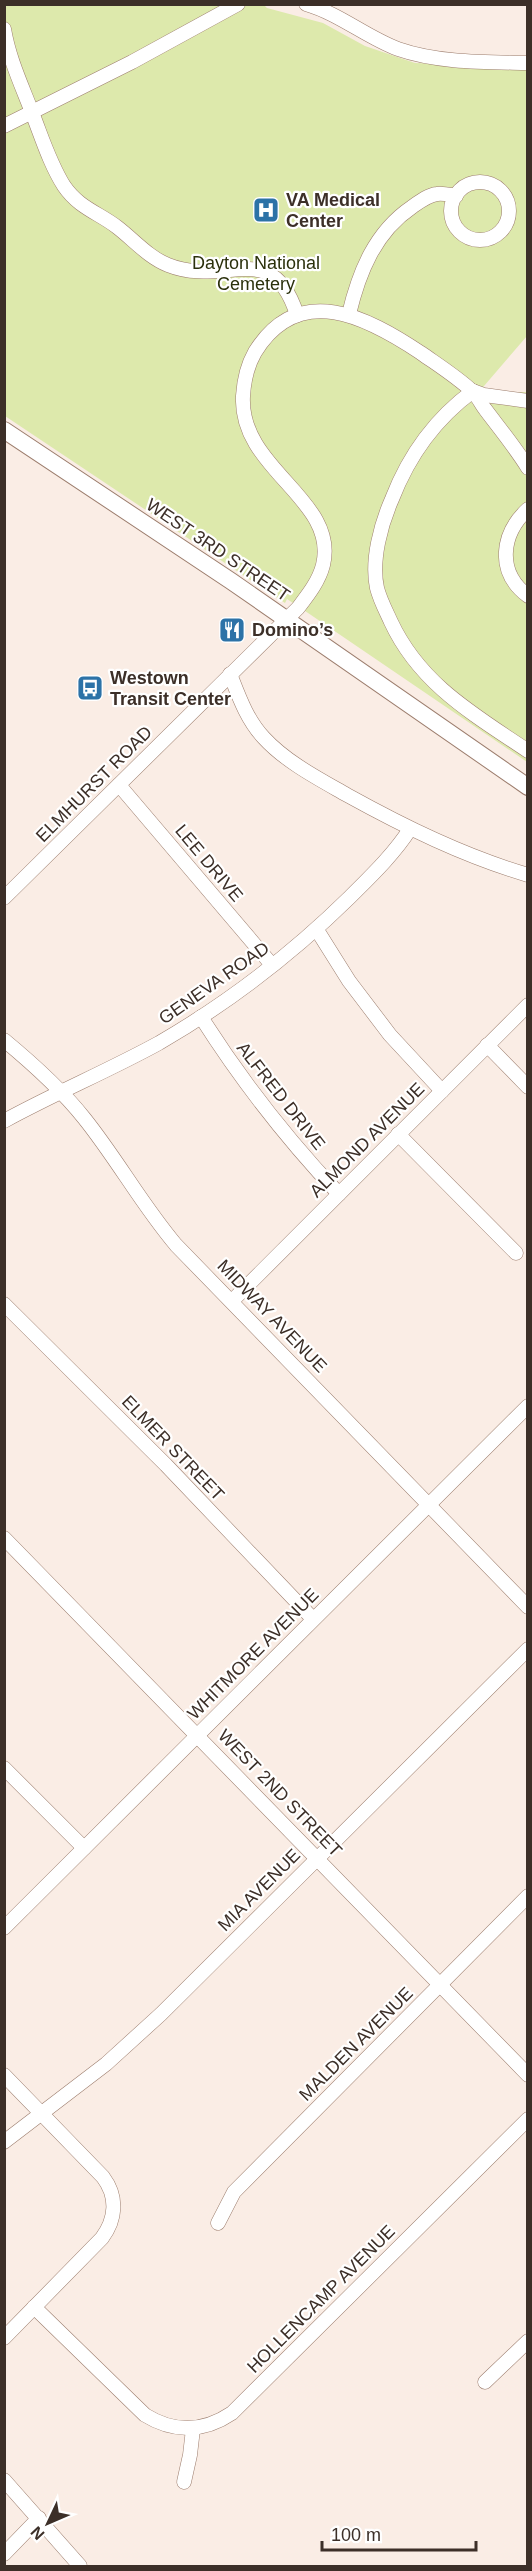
<svg xmlns="http://www.w3.org/2000/svg" width="532" height="2571" viewBox="0 0 532 2571" font-family="Arial,sans-serif">
	<style>
		.green { fill: #dde9ac }
		.lines { fill: none; stroke-linecap: round; stroke-linejoin: round }
		.minor-casing { stroke: #9c7d6d; stroke-width: 15 }
		.major-casing { stroke: #9c7d6d; stroke-width: 18 }
		.minor { stroke: #fff; stroke-width: 14 }
		.major { stroke: #fff; stroke-width: 16 }
		.labels { text-anchor: middle; dominant-baseline: central; stroke-width: 4.5; stroke-linejoin: round; paint-order: stroke }
		.poi-label { font-size: 18px; font-weight: bold; fill: #3c2f28; stroke: #fff; text-anchor: start }
		.park-label { font-size: 18px; fill: #2b310c; stroke: #fff }
		.street-label { font-size: 18px; fill: #3c2f28; stroke: #fff }
	</style>
	<rect width="100%" height="100%" fill="#faede5"/>
	<!-- green -->
	<polygon class="green" points="4,5 264,5 267,8 323,23 365,46 415,63 527,67 527,336 478,393 527,392 527,762 311,615 287,599 285,603 5,416"/>
	<g class="lines">
		<defs>
			<g id="minor">
				<path d="M306,4C340,14 366,37 398,49C438,63 486,62 528,63"/>
				<path d="M4,29C9,59 22,86 33,115C42,138 50,164 64,186C79,208 99,213 117,227C134,240 148,257 168,265C225,288 272,236 297,315"/>
				<polyline points="4,126 132,62 238,4"/>
				<circle cx="480" cy="211" r="29"/>
				<path d="M349,314C359,272 375,232 412,207C419,202 428,195 437,194C443,193 450,195 456,196"/>
				<path d="M473,391C435,419 409,455 392,499C381,524 371,560 377,588C380,600 386,611 391,622C420,684 473,714 528,751"/>
				<polyline points="473,391 484,395 528,401"/>
				<path d="M528,509C501,534 496,572 528,596"/>
				<path d="M230,674C239,697 247,720 264,738C286,762 319,779 347,795C405,827 464,856 528,875"/>
				<polyline points="119,785 272,965"/>
				<path d="M4,898L298,608C308,595 319,581 323,565C339,499 239,470 243,396C244,380 247,366 255,352C299,281 367,317 421,353C438,365 457,377 472,391C477,395 481,404 485,409C500,429 515,447 528,468"/>
				<polyline points="317,930 349,981 390,1035 442,1091"/>
				<path d="M201,1017C243,1083 285,1137 339,1194"/>
				<path d="M4,1040C33,1064 61,1089 84,1118C117,1159 142,1205 176,1245L528,1607"/>
				<polyline points="487,1045 528,1087"/>
				<path d="M4,1121C55,1093 108,1071 159,1043C228,1003 293,953 350,897C371,876 394,854 410,829"/>
				<polyline points="398,1134 516,1253"/>
				<polyline points="232,1301 528,1005"/>
				<polyline points="4,1304 166,1465 313,1619"/>
				<polyline points="4,1538 528,2075"/>
				<polyline points="4,1768 84,1848"/>
				<polyline points="4,1928 528,1406"/>
				<path d="M4,2075L103,2177C118,2197 116,2219 102,2238L4,2338"/>
				<polyline points="4,2142 106,2064 161,2014 528,1649"/>
				<polyline points="218,2223 234,2192 528,1896"/>
				<path d="M34,2307L145,2415C174,2433 204,2432 232,2413L528,2119"/>
				<polyline points="485,2382 528,2341"/>
				<polyline points="4,2480 80,2566"/>
				<polyline points="184,2482 190,2455 193,2429"/>
				<polyline points="4,2554 39,2518"/>
			</g>
			<polyline id="major" points="4,430 231,581 528,787"/>
		</defs>
		<!-- minor casing -->
		<use href="#minor" class="minor-casing"/>
		<!-- major casing -->
		<use href="#major" class="major-casing"/>
		<!-- minor -->
		<use href="#minor" class="minor"/>
		<!-- major -->
		<use href="#major" class="major"/>
	</g>
	<!-- icons -->
	<defs>
		<symbol id="hospital-square" viewBox="-11 -11 22 22"><rect x="-9" y="-9" width="18" height="18" rx="4" fill="#2c72a7" stroke="#fff"/><path d="M-5-5h3v3.5h4V-5h3V5h-3V1.5h-4V5h-3Z" fill="#fff"/></symbol>
		<symbol id="restaurant-square" viewBox="-11 -11 22 22"><rect x="-9" y="-9" width="18" height="18" rx="4" fill="#2c72a7" stroke="#fff"/><path d="M-5-6h1v4h1v-4h1v4h1v-4h1v5L-1.5 .5V6h-2V.5L-5-1ZM5-6V6H3V1.5H1.5Q1.5-4 5-6Z" fill="#fff"/></symbol>
		<symbol id="bus-square" viewBox="-11 -11 22 22"><rect x="-9" y="-9" width="18" height="18" rx="4" fill="#2c72a7" stroke="#fff"/><path d="M-5-6H5V4H4V6H2V4H-2V6H-4V4H-5ZM-3.5-4V0h7V-4ZM-3.5 1.2v1.5H-2V1.2ZM2 1.2v1.5H3.5V1.2Z" fill="#fff"/></symbol>
	</defs>
	<g fill-rule="evenodd">
		<use href="#hospital-square" x="251" y="195" width="30" height="30"/>
		<use href="#restaurant-square" x="217" y="615" width="30" height="30"/>
		<use href="#bus-square" x="75" y="673" width="30" height="30"/>
	</g>
	<g class="labels">
		<!-- poi labels -->
		<g class="poi-label">
			<text x="286" y="200">VA Medical<tspan x="286" dy="21">Center</tspan></text>
			<text x="252" y="630">Domino’s</text>
			<text x="110" y="678">Westown<tspan x="110" dy="21">Transit Center</tspan></text>
		</g>
		<!-- park labels -->
		<g class="park-label">
			<text x="256" y="263">Dayton National<tspan x="256" dy="21">Cemetery</tspan></text>
		</g>
		<!-- street labels -->
		<g class="street-label">
			<text transform="translate(218 550) rotate(34)">WEST 3RD STREET</text>
			<text transform="translate(94 784) rotate(-45)">ELMHURST ROAD</text>
			<text transform="translate(209 863) rotate(50)">LEE DRIVE</text>
			<text transform="translate(214 983) rotate(-35)">GENEVA ROAD</text>
			<text transform="translate(281 1096) rotate(52)">ALFRED DRIVE</text>
			<text transform="translate(367 1140) rotate(-45)">ALMOND AVENUE</text>
			<text transform="translate(272 1316) rotate(46)">MIDWAY AVENUE</text>
			<text transform="translate(173 1448) rotate(46)">ELMER STREET</text>
			<text transform="translate(253 1654) rotate(-45)">WHITMORE AVENUE</text>
			<text transform="translate(280 1793) rotate(46)">WEST 2ND STREET</text>
			<text transform="translate(259 1890) rotate(-45)">MIA AVENUE</text>
			<text transform="translate(356 2044) rotate(-45)">MALDEN AVENUE</text>
			<text transform="translate(321 2299) rotate(-45)">HOLLENCAMP AVENUE</text>
		</g>
	</g>
	<!-- border -->
	<rect width="532" height="2571" fill="none" stroke="#3c2f28" stroke-width="12"/>
	<!-- north arrow -->
	<g transform="translate(48 2523) rotate(226)" stroke="#ffffff" stroke-width="4.5" paint-order="stroke">
	<path d="M0-4.5L10 22L0 15L-10 22Z" fill="#3c2f28"/>
	<text y="-9" font-size="16" font-weight="bold" text-anchor="middle" fill="#3c2f28">N</text>
	</g>
	<!-- scale -->
	<path d="M322 2541v9h154v-9" fill="none" stroke="#3c2f28" stroke-width="3"/>
	<text x="331" y="2541" font-size="18" fill="#3c2f28" stroke="#ffffff" stroke-width="4.5" paint-order="stroke">100 m</text>
</svg>
